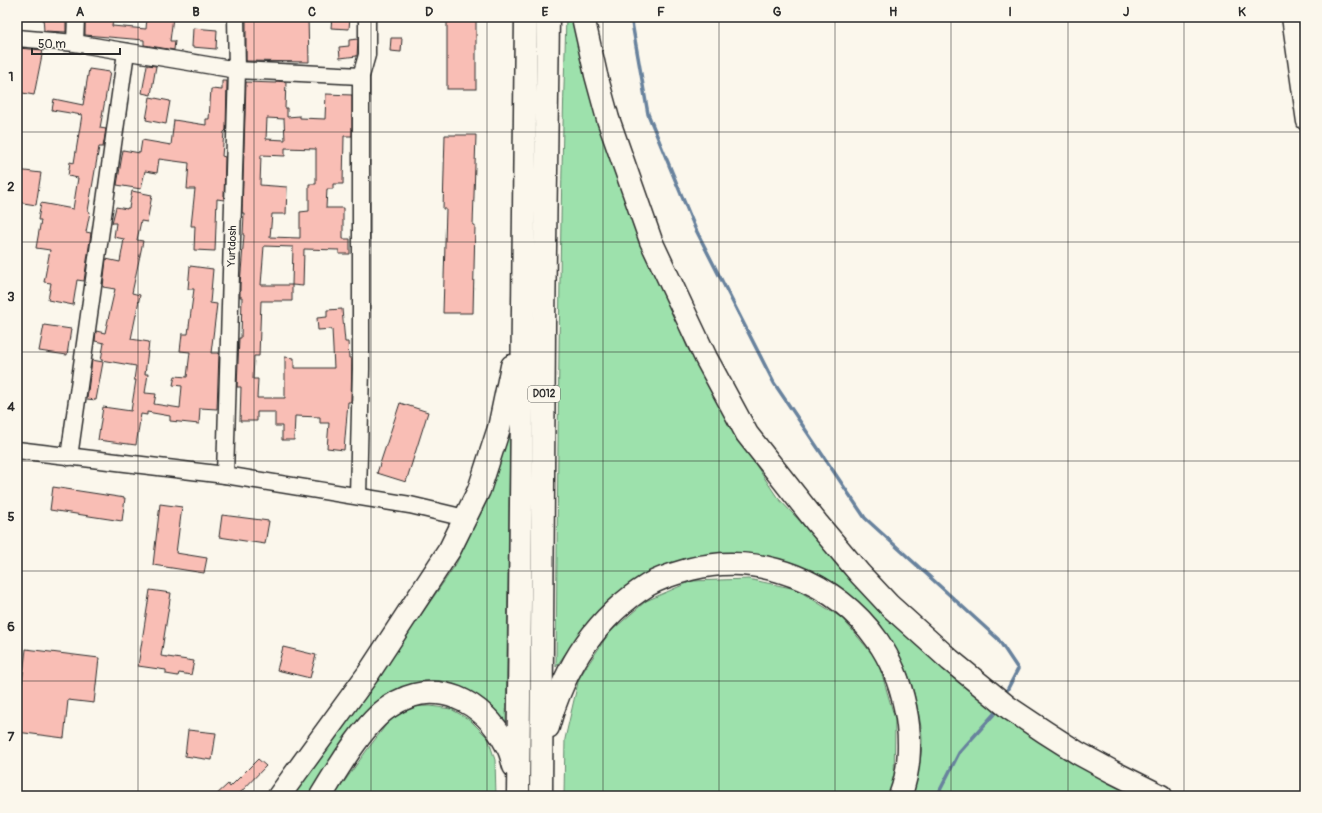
<svg xmlns="http://www.w3.org/2000/svg" width="1322" height="813" viewBox="0 0 1322 813" font-family="Pangolin,sans-serif">
	<style>
		.green { fill: #9de1ac; stroke: #64866c }
		.lines { fill: none; stroke-linecap: round; stroke-linejoin: round }
		.stream { stroke: #67829d; stroke-width: 3.5 }
		.building { fill: #f9beb5; stroke: #2b2b2b; fill-rule: evenodd }
		.minor-casing { stroke: #2b2b2b; stroke-width: 19 }
		.highway-casing { stroke: #2b2b2b; stroke-width: 25 }
		.minor { stroke: #fbf7ec; stroke-width: 16 }
		.highway { stroke: #fbf7ec; stroke-width: 22 }
		.grid { fill: none; stroke: #2b2b2b; stroke-width: 1; stroke-opacity: 0.55 }
		.labels { text-anchor: middle; dominant-baseline: central; stroke-width: 3.5; stroke-linejoin: round; paint-order: stroke }
		.shield { fill: #fbf7ec; stroke: #696865; stroke-width: 1 }
		.shield-label { font-size: 10px; font-weight: bold; fill: #2b2b2b }
		.street-label { font-size: 11px; fill: #2b2b2b; stroke: #fbf7ec }
		.neatline { fill: none; stroke: #2b2b2b; stroke-width: 1.5 }
		.grid-label { font-size: 13px; text-anchor: middle; font-weight: bold; fill: #2b2b2b }
	</style>
	<rect width="100%" height="100%" fill="#fbf7ec"/>
	<filter id="ink" filterUnits="userSpaceOnUse"><feTurbulence type="fractalNoise" baseFrequency=".025" numOctaves="2"/><feDisplacementMap in="SourceGraphic" scale="8" xChannelSelector="R" yChannelSelector="G"/><feConvolveMatrix kernelMatrix="1 2 1 2 8 2 1 2 1" color-interpolation-filters="sRGB"/></filter>
	<g filter="url(#ink)">
		<!-- green -->
		<g class="green">
			<path d="M566,17H571L611,159L687,347L742,444L777,497L883,609L1137,796H912C917,777 922,759 922,740C922,724 914,689 908,674C906,668 902,662 899,656C893,646 888,636 882,627C873,614 859,603 847,594C782,543 706,541 635,580C629,583 625,588 620,591C594,613 575,640 556,667C558,450 559,234 566,17Z"/>
			<polygon points="510,430 506,725 480,699 467,689 450,683 432,681 410,685 390,693 373,709 313,796 290,796 419,618 456,564 481,512"/>
			<polygon points="748,579 796,589 842,618 878,661 895,719 894,784 888,796 564,796 565,739 579,678 609,633 646,601 692,581"/>
			<polygon points="430,706 451,709 470,720 488,738 495,760 496,796 334,796 367,750 389,721 408,707"/>
		</g>
		<g class="lines">
			<!-- stream -->
			<g class="stream">
				<polyline points="631,17 648,114 695,228 774,383 865,518 998,639 1018,669 1004,696"/>
				<polyline points="937,796 959,753 994,714 997,708"/>
			</g>
		</g>
		<!-- building -->
		<g class="building">
			<polygon points="43,17 66,17 66,32 44,31"/>
			<polygon points="85,17 102,17 102,19 113,20 112,26 146,29 147,17 160,19 160,17 173,17 170,41 175,41 174,50 144,45 144,40 85,35"/>
			<polygon points="246,17 308,17 309,62 246,61"/>
			<polygon points="332,17 350,17 349,29 331,28"/>
			<rect x="447" y="17" width="29" height="72"/>
			<polygon points="193,28 217,30 216,49 192,47"/>
			<polygon points="391,38 402,38 401,52 390,51"/>
			<polygon points="358,39 357,56 340,58 339,47 349,46 349,40"/>
			<polygon points="17,48 43,50 34,95 17,92"/>
			<polygon points="147,65 156,66 151,95 142,93"/>
			<polygon points="89,69 110,72 100,128 106,129 103,147 99,147 88,211 90,212 86,232 91,233 84,281 77,280 73,305 48,300 51,283 44,282 50,250 36,248 41,220 38,220 41,203 73,209 78,178 68,176 70,162 74,163 82,115 52,110 54,99 83,105"/>
			<polygon points="222,81 227,81 226,130 224,132 222,156 225,157 224,200 217,199 215,251 194,250 195,226 191,226 195,189 187,189 189,163 159,159 157,173 145,171 141,189 117,185 123,150 140,153 142,140 171,145 174,120 206,125 206,119 209,119 211,89 222,90"/>
			<path d="M276,81L286,82L285,108H287V117L300,116V118L325,119L326,94L352,95V136H344L343,184H333V189H327L326,208H343V239H350V254H339V250L304,249L303,286L292,285V301H261L259,356H254L253,379H258L257,398H285V357L294,358V368H334L332,329L318,330L317,318L327,317V310L342,309L345,342H348L349,358H352L351,402H348L344,450L327,448L329,423H320V417L295,416L294,440H282V426H275V412H257V421H240L241,387H237L239,338H241L242,297H240V284L244,235H243L244,213H242L246,82L276,83ZM267,118L284,119L285,140L266,139ZM285,148L316,149V184H309V211L300,212V238L270,237L272,214H286L287,187L260,185L261,155L285,156ZM264,246L293,247L292,285H261Z"/>
			<polygon points="150,97 170,101 166,124 146,120"/>
			<polygon points="445,135 476,135 473,225 475,225 473,313 443,313 446,209 443,209"/>
			<polygon points="17,170 41,173 36,205 17,202"/>
			<polygon points="132,191 152,195 147,222 141,221 137,240 143,241 132,293 140,295 131,339 149,342 145,374 148,374 145,393 156,394 154,404 180,408 182,386 173,385 175,376 187,377 190,352 180,351 182,334 188,334 194,289 188,289 190,266 213,269 210,303 217,304 211,353 219,353 217,409 200,408 199,424 170,421 170,416 147,412 147,415 141,414 136,445 98,440 103,407 131,411 136,380 134,380 136,366 101,360 104,343 95,341 96,331 105,333 115,289 103,287 106,259 120,262 124,239 114,237 116,223 112,223 116,207 127,209 127,208 129,208"/>
			<polygon points="44,325 71,329 67,355 39,351"/>
			<polygon points="92,360 103,362 96,400 87,399"/>
			<polygon points="400,403 428,412 406,482 377,473"/>
			<polygon points="53,487 125,498 122,521 50,510"/>
			<polygon points="160,504 182,507 176,553 207,558 204,573 153,565"/>
			<polygon points="222,515 269,521 265,544 219,537"/>
			<polygon points="150,590 171,593 161,656 194,661 191,675 179,673 178,676 166,674 166,670 138,666"/>
			<polygon points="283,647 316,655 310,678 277,670"/>
			<polygon points="26,649 99,658 94,703 68,700 64,738 17,732 17,682 22,683"/>
			<polygon points="188,730 216,733 212,760 185,756"/>
			<polygon points="258,759 266,766 238,795 239,796 215,796 228,784 230,787"/>
		</g>
		<g class="lines">
			<defs>
				<g id="minor">
					<polyline points="1290,17 1305,122"/>
					<polyline points="17,38 75,43 237,70 361,76"/>
					<polyline points="75,43 76,17"/>
					<polyline points="17,450 225,475 410,505 465,518"/>
					<polyline points="69,457 126,52"/>
					<polyline points="225,475 237,70 236,17"/>
					<polyline points="358,496 361,369 361,76 367,55 367,17"/>
				</g>
				<g id="highway">
					<polyline points="583,17 596,75 608,119 651,241 706,358 747,434 817,523 860,574 889,605 950,660 1009,708 1045,732 1078,753 1113,772 1161,796"/>
					<path d="M548,727C564,668 595,618 648,585C661,577 677,573 691,569C759,551 837,582 877,640C891,660 900,683 905,707C911,735 911,768 900,796"/>
					<polyline points="279,796 368,674 450,549 479,490 499,428 512,366"/>
					<path d="M321,796C337,770 364,723 389,707C435,675 484,701 507,746C511,752 512,760 514,766"/>
					<polyline points="518,796 526,17"/>
					<polyline points="541,796 544,324 548,17"/>
				</g>
			</defs>
			<!-- minor casing -->
			<use href="#minor" class="minor-casing"/>
			<!-- highway casing -->
			<use href="#highway" class="highway-casing"/>
			<!-- minor -->
			<use href="#minor" class="minor"/>
			<!-- highway -->
			<use href="#highway" class="highway"/>
		</g>
	</g>
	<!-- grid -->
	<path class="grid" d="M138,17V796M254,17V796M371,17V796M487,17V796M603,17V796M719,17V796M835,17V796M951,17V796M1068,17V796M1184,17V796M17,132H1305M17,242H1305M17,352H1305M17,461H1305M17,571H1305M17,681H1305"/>
	<g class="labels">
		<!-- shield labels -->
		<rect class="shield" x="528" y="386" width="32" height="16" rx="3"/>
		<g class="shield-label">
			<text x="544" y="394">D012</text>
		</g>
		<!-- street labels -->
		<g class="street-label">
			<text transform="translate(232 246) rotate(-88)">Yurtdosh</text>
		</g>
	</g>
	<!-- margin -->
	<rect width="1322" height="813" fill="none" stroke="#fbf7ec" stroke-width="44"/>
	<!-- scale -->
	<path d="M32 48v6h88v-6" fill="none" stroke="#2b2b2b" stroke-width="2"/>
	<text x="38" y="48" font-size="12" fill="#2b2b2b" stroke="#fbf7ec" stroke-width="3" paint-order="stroke">50 m</text>
	<rect x="22" y="22" width="1278" height="769" class="neatline"/>
	<g class="grid-label">
		<text x="80" y="16">A</text>
		<text x="196" y="16">B</text>
		<text x="312" y="16">C</text>
		<text x="429" y="16">D</text>
		<text x="545" y="16">E</text>
		<text x="661" y="16">F</text>
		<text x="777" y="16">G</text>
		<text x="893" y="16">H</text>
		<text x="1010" y="16">I</text>
		<text x="1126" y="16">J</text>
		<text x="1242" y="16">K</text>
		<text x="11" y="81">1</text>
		<text x="11" y="191">2</text>
		<text x="11" y="301">3</text>
		<text x="11" y="411">4</text>
		<text x="11" y="521">5</text>
		<text x="11" y="631">6</text>
		<text x="11" y="741">7</text>
	</g>
</svg>
